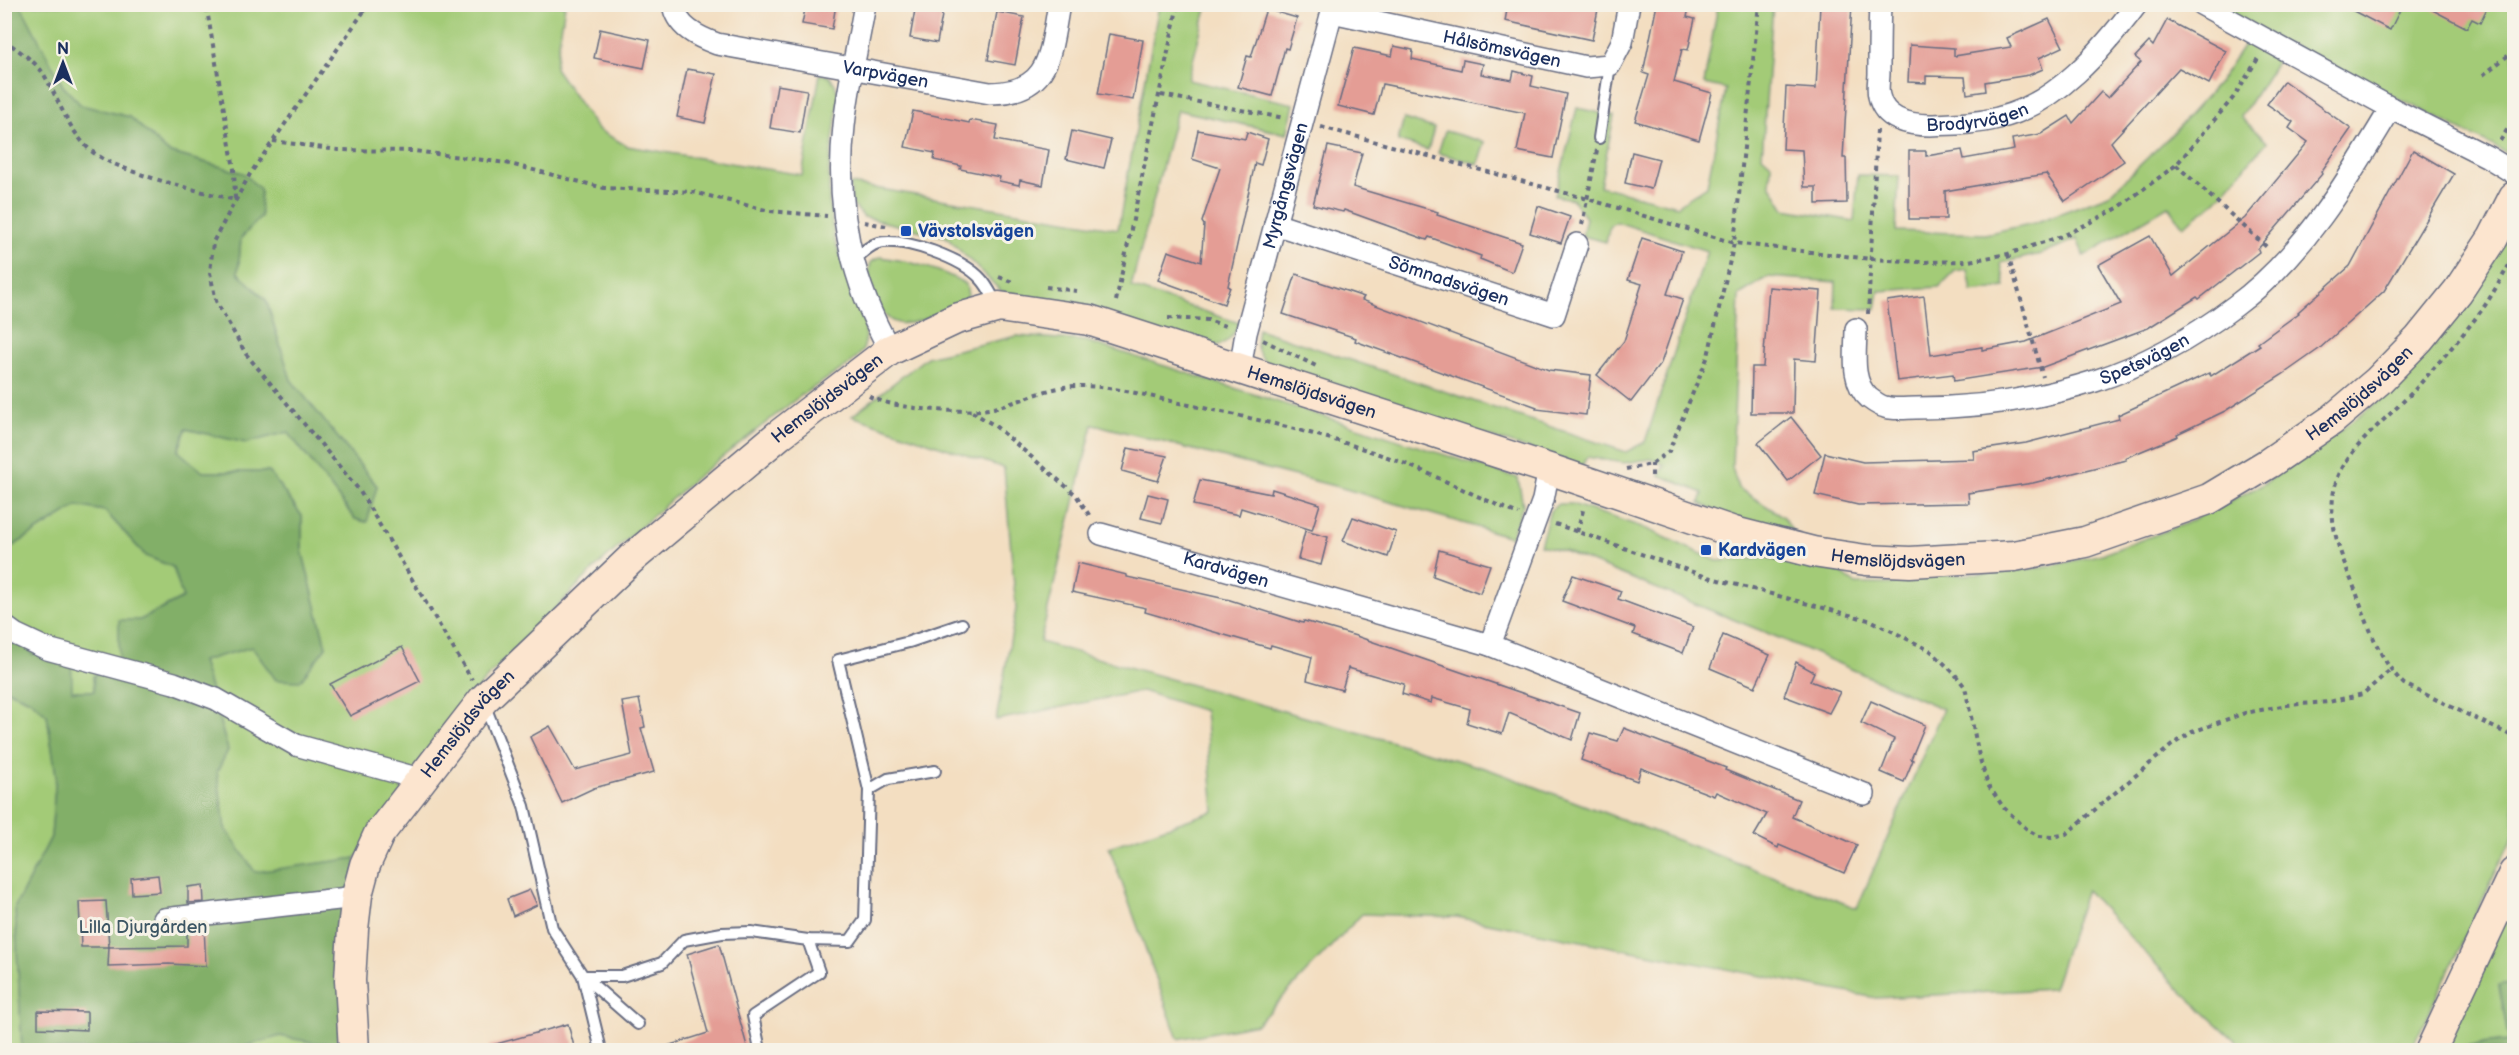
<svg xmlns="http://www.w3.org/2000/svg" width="2519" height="1055" viewBox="0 0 2519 1055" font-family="'Balsamiq Sans',sans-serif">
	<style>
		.green { fill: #a3cb77; stroke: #5f7d6a; stroke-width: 1.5 }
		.forest { fill: #82af68; stroke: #4e6f63; stroke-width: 1.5 }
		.building { fill: #e49d95 }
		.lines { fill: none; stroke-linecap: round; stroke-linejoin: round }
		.lane-casing { stroke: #676c81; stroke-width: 14 }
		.street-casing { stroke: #676c81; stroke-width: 24 }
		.secondary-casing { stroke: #676c81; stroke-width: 33 }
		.path { stroke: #676c81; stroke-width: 4; stroke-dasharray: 4.5 4.5; stroke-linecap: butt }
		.lane { stroke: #fff; stroke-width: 10 }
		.street { stroke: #fff; stroke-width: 21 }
		.secondary { stroke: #fce5cf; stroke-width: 30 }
		.transit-dot { fill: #1a4fb4; stroke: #f7f3e8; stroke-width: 2 }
		.labels { text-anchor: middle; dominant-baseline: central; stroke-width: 6; stroke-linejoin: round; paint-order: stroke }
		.street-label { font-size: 18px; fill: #1b2f5e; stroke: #f7f3e8 }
		.transit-label { font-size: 18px; font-weight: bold; fill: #164399; stroke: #f7f3e8; text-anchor: start }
		.park-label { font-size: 18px; fill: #3d5664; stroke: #f7f3e8 }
	</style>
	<rect width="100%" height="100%" fill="#f7f3e8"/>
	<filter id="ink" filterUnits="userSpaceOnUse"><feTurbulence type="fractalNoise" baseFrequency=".0167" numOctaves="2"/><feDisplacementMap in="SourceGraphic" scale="12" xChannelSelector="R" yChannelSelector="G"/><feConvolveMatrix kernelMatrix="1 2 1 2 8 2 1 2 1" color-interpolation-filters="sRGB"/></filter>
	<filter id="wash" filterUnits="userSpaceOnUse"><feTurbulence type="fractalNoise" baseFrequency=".008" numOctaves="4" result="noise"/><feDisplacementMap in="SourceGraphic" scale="24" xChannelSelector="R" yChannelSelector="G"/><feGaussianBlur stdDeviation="1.35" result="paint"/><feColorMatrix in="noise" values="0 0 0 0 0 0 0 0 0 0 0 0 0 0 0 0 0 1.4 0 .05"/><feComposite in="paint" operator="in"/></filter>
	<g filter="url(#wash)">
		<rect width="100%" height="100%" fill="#f3dec1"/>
		<!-- green -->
		<g class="green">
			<path d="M2293,4L2298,8L2305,4L2514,5V149L2507,153L2288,43L2241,117L2267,142L2213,204L2183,226L2168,206L2084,256L2077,239L2041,254L2001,263L2005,287L1972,292L1968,269L1955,271L1939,287L1879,291L1876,309L1835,308L1836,282L1768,277L1739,295L1732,467L1738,488L1784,517L1796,537L1732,520L1700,503L1703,493L1659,475L1665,465L1651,459L1624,463L1587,457L1582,466L1270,366C1256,354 1255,346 1258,329L1626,452L1645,442L1707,251L1617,222L1610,225L1606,242L1582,236L1586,218L1572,199L1555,196L1577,108L1614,116L1600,186L1677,206L1707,186L1726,89L1704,84L1718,5H1773L1762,156L1771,164L1770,184L1785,209L1854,221L1858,175L1899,176L1896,231L1985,234L2034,223L2109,195L2176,130L2219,82L2243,46L2254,26L2215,5Z"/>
			<polygon points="20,5 565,5 555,68 597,129 627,146 802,175 820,74 829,76 835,84 839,97 829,170 829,200 834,238 864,320 866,337 863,351 850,364 800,396 693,480 593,570 483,682 356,858 255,873 225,828 217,772 228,750 202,661 252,647 276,679 326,647 302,550 302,516 269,472 203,472 178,452 186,429 246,443 288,432 355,519 366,522 377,486 291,380 266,300 238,273 241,238 261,217 243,173 168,152 130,117 81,106 63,86"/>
			<path d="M1159,5H1207L1188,80L1294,104L1287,134L1177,110L1131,287L1239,323C1232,339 1226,346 1208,346L1001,291L946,237L864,217L852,204L850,184L1118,229Z"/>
			<polygon points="1404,119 1434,128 1428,150 1398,141"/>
			<polygon points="1445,131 1485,142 1478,164 1438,153"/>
			<polygon points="2514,225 2514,834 2411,1050 2246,1050 2183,993 2086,890 2053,989 1876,998 1457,917 1362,914 1257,1024 1178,1039 1109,847 1214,811 1205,711 1142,691 996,720 1016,609 1004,468 852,416 927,357 1017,336 1086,341 1518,478 1523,505 1511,537 1342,488 1093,424 1040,642 1488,769 1857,908 1943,709 1789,642 1564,551 1540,545 1550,511 1558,504 1572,504 1642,527 1717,561 1767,558 1840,572 1856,584 1895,584 1913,576 1979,574 2047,567 2106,553 2184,524 2262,485 2303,458 2371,407 2418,361"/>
			<path d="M880,257C910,261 940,269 966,284L968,295C961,306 949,308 938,314C906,328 885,331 874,293C870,281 867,274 871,262Z"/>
			<polygon points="77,506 105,511 146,556 173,567 183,598 140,620 119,660 94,691 72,691 30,654 25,629 5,642 5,551"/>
			<polygon points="4,689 30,700 47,715 56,775 51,837 15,907 22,1050 4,1050"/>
			<polygon points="2514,899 2514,982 2499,986 2509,1041 2456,1047 2455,1050 2442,1050"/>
			<polygon points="280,1036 316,1043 317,1050 233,1050"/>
		</g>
		<!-- forest -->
		<g class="forest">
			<polygon points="20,4 63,86 81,105 130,117 168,152 243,173 260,189 261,217 241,238 238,273 266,300 291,380 377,486 367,522 355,519 288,432 246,443 186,429 178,451 203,472 269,472 302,516 302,550 326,647 300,681 276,680 252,647 202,661 228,750 217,772 225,828 255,872 356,858 344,1016 337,1043 316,1043 280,1036 233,1050 22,1050 15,907 51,837 56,775 47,715 30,700 5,689 5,642 25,628 31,654 71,649 72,691 94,691 93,676 119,660 119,620 140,620 183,598 173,567 146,556 105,511 77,506 5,551 4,5"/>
			<polygon points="2514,982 2514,1050 2455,1050 2456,1047 2509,1041 2499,985"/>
		</g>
		<g id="blocks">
			<!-- building -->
			<g class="building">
				<polygon points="806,4 836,4 832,29 802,24"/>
				<polygon points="916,4 944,4 937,43 910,38"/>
				<polygon points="1508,4 1599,4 1592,40 1505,21"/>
				<polygon points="1657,4 1690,4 1687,17 1695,19 1688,50 1682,49 1674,82 1712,93 1699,140 1635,121 1649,75 1643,73"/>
				<polygon points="1820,4 1852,4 1843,158 1846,158 1847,203 1816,204 1816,187 1804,187 1802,150 1783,149 1786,87 1816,89"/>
				<polygon points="2340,4 2403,4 2390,30"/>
				<polygon points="2421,4 2489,4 2480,23 2472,19 2467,28"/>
				<polygon points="1266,9 1297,18 1288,49 1285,48 1272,96 1238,87 1247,56 1251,57"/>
				<polygon points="997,12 1024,17 1015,65 988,60"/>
				<polygon points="2049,19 2063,47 2039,58 2043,69 2029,75 1985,82 1986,91 1967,94 1965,77 1926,76 1926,83 1908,82 1910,45 1954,48 1954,56 2011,47 2007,38"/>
				<polygon points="2167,20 2226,51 2209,84 2179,68 2111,142 2124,161 2065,201 2046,174 1945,191 1946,219 1909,219 1909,151 1926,151 1926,156 1962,150 1964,159 2014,150 2012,139 2041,134 2069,116 2073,123 2101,92 2108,98 2141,62 2135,57 2149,42 2153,46"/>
				<polygon points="600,29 650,40 644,68 594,58"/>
				<polygon points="1109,34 1143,40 1133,100 1098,94"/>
				<polygon points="1394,46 1413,50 1412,59 1461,70 1463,60 1483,64 1481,74 1512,80 1514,71 1533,76 1531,86 1566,94 1553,158 1517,151 1525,113 1382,84 1374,115 1338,106 1354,48 1392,56"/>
				<polygon points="687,69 716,74 705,123 677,117"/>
				<polygon points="2284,81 2351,129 2321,172 2322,174 2258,249 2259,252 2199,299 2197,297 2148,328 2043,367 1954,381 1953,374 1897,381 1887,301 1924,296 1931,355 1982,347 1982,350 2026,342 2121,304 2098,265 2150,236 2173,276 2245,218 2308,142 2289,128 2293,122 2267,104"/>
				<polygon points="777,85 807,90 800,133 770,128"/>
				<polygon points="913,111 969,123 970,120 998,125 995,140 1049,150 1043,185 1020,180 1019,185 999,181 1000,177 960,169 961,166 934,160 935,153 905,147"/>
				<polygon points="1198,130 1245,139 1247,132 1268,139 1261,165 1255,163 1228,286 1230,287 1224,304 1158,280 1168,251 1201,262 1204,225 1202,222 1220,168 1192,159"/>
				<polygon points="1072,131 1111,140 1104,168 1066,159"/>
				<polygon points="1328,146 1362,153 1353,187 1438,212 1437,215 1522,243 1512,272 1480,259 1481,256 1429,237 1427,240 1344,210 1343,212 1313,205"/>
				<polygon points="2413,150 2454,174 2384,291 2319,349 2282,375 2225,411 2177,434 2178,436 2125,458 2126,460 2033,483 1968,493 1969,503 1858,505 1815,495 1825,453 1863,462 1974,459 1973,451 2026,443 2119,419 2118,415 2209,373 2211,376 2260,345 2258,343 2299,313 2298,312 2350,266"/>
				<polygon points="1632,152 1659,159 1651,189 1625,183"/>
				<polygon points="1538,206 1570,217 1561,243 1530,233"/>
				<polygon points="1642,238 1682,251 1667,294 1683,299 1661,363 1631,402 1597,375 1624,341 1642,284 1628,280"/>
				<polygon points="1296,274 1364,297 1362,300 1549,370 1591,375 1586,415 1536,409 1537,407 1355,341 1356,338 1283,314"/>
				<polygon points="1769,287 1821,291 1816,361 1794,359 1793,413 1751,413 1752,367 1763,367"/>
				<polygon points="1791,417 1821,455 1788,481 1758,443"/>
				<polygon points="1128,448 1167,456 1158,481 1122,471"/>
				<polygon points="1200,480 1271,494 1272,489 1320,504 1312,530 1241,508 1239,515 1193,505"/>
				<polygon points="1148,494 1168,499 1162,523 1141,518"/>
				<polygon points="1353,517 1396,532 1388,557 1343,541"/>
				<polygon points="1305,531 1328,537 1321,565 1298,559"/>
				<polygon points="1439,550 1490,565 1480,593 1433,576"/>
				<polygon points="1078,563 1127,575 1127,577 1230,600 1303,623 1304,621 1356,636 1580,713 1572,740 1509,713 1502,734 1467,723 1470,709 1432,698 1431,703 1402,694 1404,684 1348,668 1342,690 1307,680 1312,657 1271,645 1270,648 1145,612 1146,608 1072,592"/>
				<polygon points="1573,575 1621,591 1618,599 1693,627 1683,653 1633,634 1635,628 1562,601"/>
				<polygon points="1723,635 1770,655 1755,687 1710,668"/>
				<polygon points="402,647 420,681 350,716 330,684"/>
				<polygon points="1796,662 1814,672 1810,681 1840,692 1829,713 1784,696"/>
				<polygon points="639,699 645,727 641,728 654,772 594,788 562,803 530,737 550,726 575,770 632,755 622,702"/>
				<polygon points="1871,701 1925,725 1911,759 1913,760 1904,782 1881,772 1894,739 1861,723"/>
				<polygon points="1624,728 1726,768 1725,770 1799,800 1792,817 1857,845 1844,873 1779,845 1778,848 1754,836 1767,814 1716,792 1714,796 1641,768 1637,781 1581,760 1590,733 1618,741"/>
				<polygon points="158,875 160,892 132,894 131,878"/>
				<polygon points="203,885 204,902 188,903 188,887"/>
				<polygon points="530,890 537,905 513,916 507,899"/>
				<polygon points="106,901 109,947 81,947 79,902"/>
				<polygon points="204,927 206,966 169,964 108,966 109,947 187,946 187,929"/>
				<polygon points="719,944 748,1050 665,1050 664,1047 708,1033 687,954"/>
				<polygon points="38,1011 87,1012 87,1030 38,1028"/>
				<polygon points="568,1024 575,1050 489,1050 489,1046"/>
			</g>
		</g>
	</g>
	<g filter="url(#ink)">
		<use href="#blocks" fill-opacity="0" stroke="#676c81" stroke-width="1.5"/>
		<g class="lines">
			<defs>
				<g id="lane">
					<polyline points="1599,138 1610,65"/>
					<path d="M852,262C860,255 868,246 878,243C905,237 963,259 981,279C988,286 993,298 998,306"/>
					<polyline points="485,706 524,806 552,928 583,976 638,1024"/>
					<polyline points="869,790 888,779 935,771"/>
					<polyline points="601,1050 583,976 622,976 662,963 684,940 722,933 751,932 808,940 850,941 865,920 869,790 838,660 909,642 962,624"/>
					<polyline points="760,1050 753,1016 819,972 808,940"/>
				</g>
				<g id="street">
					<path id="s1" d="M673,4C676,27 698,37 717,44L990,93C1051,93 1050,53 1059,4"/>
					<path d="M865,4C858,45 848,86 844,126C835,205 851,281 890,350"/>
					<path id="s2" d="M1880,4C1879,27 1879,50 1879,73C1879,80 1877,89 1879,96C1884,120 1909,125 1930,125C1953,124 1975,124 1998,118C2056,105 2103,49 2137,4"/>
					<polyline points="2201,4 2391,108 2488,157 2514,173"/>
					<path id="s3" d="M1332,12L1586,67L1610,65L1622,42L1629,4"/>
					<path id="s4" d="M1275,224L1554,315L1577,244"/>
					<path id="s5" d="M1856,329C1856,351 1850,382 1869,398C1873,401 1880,406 1885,407C1894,410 1907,408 1916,408C1976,408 2039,399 2095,381C2144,365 2194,337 2235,306C2304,255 2348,180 2391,108"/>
					<path id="s6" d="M1240,369L1246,333L1334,4"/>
					<path id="s7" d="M1101,534L1490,645L1864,794"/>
					<polyline points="4,626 15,634 47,649 174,683 216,699 296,745 420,779"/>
					<polyline points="1490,645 1543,500 1549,469"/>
					<polyline points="164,919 356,897"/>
				</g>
				<g id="secondary">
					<path id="s8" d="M354,1050L350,980L353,929L357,895L365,865L379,834L483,700L631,559L779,435L890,350L956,319L999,307L1089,320L1549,469L1734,532L1813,552L1866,560L1910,562L2014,556L2085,542L2209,499L2269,463L2332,420L2378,381L2419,339L2458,291L2493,238L2514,197"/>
					<polyline points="2431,1050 2514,873"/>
				</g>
			</defs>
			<!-- lane casing -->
			<use href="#lane" class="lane-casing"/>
			<!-- street casing -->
			<use href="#street" class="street-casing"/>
			<!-- secondary casing -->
			<use href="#secondary" class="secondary-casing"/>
			<!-- path -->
			<g class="path">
				<polyline points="369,4 250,174 213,242 210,273 216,301 246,354 359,490 472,680"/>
				<path d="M4,40C16,49 34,60 43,73C58,98 67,127 88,148C112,172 201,191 235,200L234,169L206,4"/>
				<polyline points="2483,75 2514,51"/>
				<polyline points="1161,95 1284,118"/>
				<polyline points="1321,127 1588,199 1734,243 1871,259 1922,262 1969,261 2008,254 2065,235 2118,208 2176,165 2233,98 2259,57"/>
				<polyline points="273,141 338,150 414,151 506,163 604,188 693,192 770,211 827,216"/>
				<polyline points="2500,141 2514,119"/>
				<polyline points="2176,165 2269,249"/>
				<polyline points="864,222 886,226"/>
				<polyline points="1582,225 1597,150"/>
				<polyline points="2008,254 2043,377"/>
				<path d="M2514,257C2502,276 2492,297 2478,315C2460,339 2439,362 2419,385C2393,415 2345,447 2335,486C2326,524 2342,557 2356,592C2368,624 2378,659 2404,684L2514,737"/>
				<polyline points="999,277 1015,283"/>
				<polyline points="1046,287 1077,291"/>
				<polyline points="1116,301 1178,4"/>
				<polyline points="1868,314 1877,130"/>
				<polyline points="1168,318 1208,320 1228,327"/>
				<polyline points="1263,340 1318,367"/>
				<path d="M869,396C894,410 970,415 998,407C1026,400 1051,385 1081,386C1115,386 1151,397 1184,404C1253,418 1323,434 1390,458C1434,474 1476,497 1519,514"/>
				<polyline points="972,412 994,425 1076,495 1091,518"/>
				<polyline points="1626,469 1652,464 1669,451 1708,356 1734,243 1759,4"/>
				<polyline points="1652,476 1652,464"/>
				<polyline points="1555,524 1704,576 1872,621 1931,651 1954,673 1965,687 1979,756 1988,785 2004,808 2028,830 2039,836 2052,837 2066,834 2172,745 2192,732 2245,713 2287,705 2329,702 2363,694 2390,670"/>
				<polyline points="1577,532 1584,507"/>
			</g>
			<!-- lane -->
			<use href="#lane" class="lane"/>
			<!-- street -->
			<use href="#street" class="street"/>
			<!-- secondary -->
			<use href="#secondary" class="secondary"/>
		</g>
	</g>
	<!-- markers -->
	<g class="transit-dot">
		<rect x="900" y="225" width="12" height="12" rx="3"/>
		<rect x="1700" y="544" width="12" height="12" rx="3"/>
	</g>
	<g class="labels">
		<!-- street labels -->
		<g class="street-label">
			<text stroke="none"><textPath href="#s3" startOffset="174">Hålsömsvägen</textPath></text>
			<text stroke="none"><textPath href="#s1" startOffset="234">Varpvägen</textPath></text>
			<text stroke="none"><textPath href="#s2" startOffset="204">Brodyrvägen</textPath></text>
			<text stroke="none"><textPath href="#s6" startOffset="189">Myrgångsvägen</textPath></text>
			<text stroke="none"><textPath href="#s4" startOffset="183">Sömnadsvägen</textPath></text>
			<text stroke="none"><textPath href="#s5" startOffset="358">Spetsvägen</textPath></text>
			<text stroke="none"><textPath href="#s8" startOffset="1370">Hemslöjdsvägen</textPath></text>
			<text stroke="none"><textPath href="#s8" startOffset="2486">Hemslöjdsvägen</textPath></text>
			<text stroke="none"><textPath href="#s8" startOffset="848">Hemslöjdsvägen</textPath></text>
			<text stroke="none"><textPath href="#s8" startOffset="1982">Hemslöjdsvägen</textPath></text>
			<text stroke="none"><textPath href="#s7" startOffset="130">Kardvägen</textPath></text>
			<text stroke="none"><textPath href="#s8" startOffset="362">Hemslöjdsvägen</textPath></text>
		</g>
		<!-- transit labels -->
		<g class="transit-label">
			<text x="918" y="231">Vävstolsvägen</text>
			<text x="1718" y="550">Kardvägen</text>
		</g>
		<!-- park labels -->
		<g class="park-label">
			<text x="143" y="927">Lilla Djurgården</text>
		</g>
	</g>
	<!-- margin -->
	<rect width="2519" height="1055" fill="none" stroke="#f7f3e8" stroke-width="24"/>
	<!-- north arrow -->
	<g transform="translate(63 63)" stroke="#f7f3e8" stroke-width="4.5" paint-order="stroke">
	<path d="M0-4.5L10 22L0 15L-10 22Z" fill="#1b2f5e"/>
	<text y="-9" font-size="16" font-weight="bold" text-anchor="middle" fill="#1b2f5e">N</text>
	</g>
</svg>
